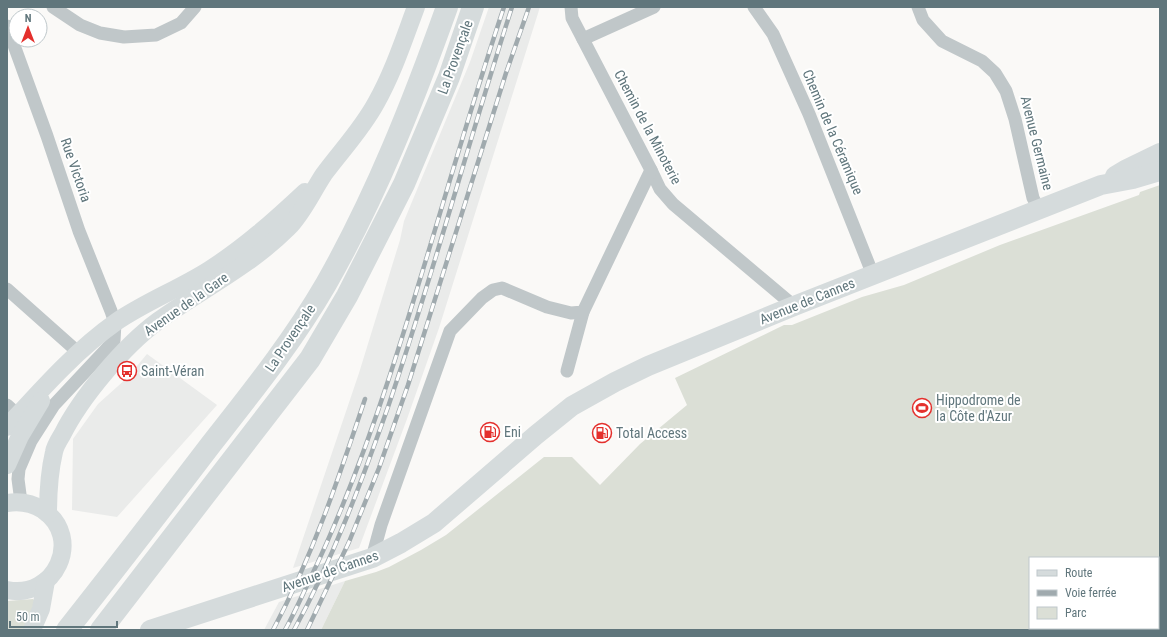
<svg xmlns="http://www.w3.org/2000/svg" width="1167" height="637" viewBox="0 0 1167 637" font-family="'Roboto Condensed',sans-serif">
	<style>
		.built { fill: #eaebea }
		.green { fill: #dbdfd6; fill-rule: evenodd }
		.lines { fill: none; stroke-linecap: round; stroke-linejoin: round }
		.street { stroke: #c0c7c9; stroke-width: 13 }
		.secondary { stroke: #d5dbdc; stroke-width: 18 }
		.primary { stroke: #d5dbdc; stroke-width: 20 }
		.highway { stroke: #d5dbdc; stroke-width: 22 }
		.rail-casing { stroke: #a0aaae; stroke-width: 4.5 }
		.rail { stroke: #fff; stroke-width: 3; stroke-dasharray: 9; stroke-linecap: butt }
		.labels { text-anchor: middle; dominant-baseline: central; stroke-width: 4; stroke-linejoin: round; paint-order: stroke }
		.street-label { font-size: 14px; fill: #60767c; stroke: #fff }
		.poi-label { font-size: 14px; fill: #60767c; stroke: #fff; text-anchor: start }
	</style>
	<rect width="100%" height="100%" fill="#faf9f7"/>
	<!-- built -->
	<g class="built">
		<polygon points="489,7 540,7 439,328 407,419 359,548 293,568 359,373 400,240 404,221 470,62"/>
		<polygon points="147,354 217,405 117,517 72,510 73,439 98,404 127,378"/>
		<polygon points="345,581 321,630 264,630 279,602"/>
	</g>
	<!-- green -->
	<g class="green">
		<path d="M1160,185V630H321L345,581L376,572L389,567L421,550L446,535L544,457H572L600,485L640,444L687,405L675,378L784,325H792L862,297L904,285L1000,245L1139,195L1140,192ZM1030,558H1158V628H1030Z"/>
		<polygon points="33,599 35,601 24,630 7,630 7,601"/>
	</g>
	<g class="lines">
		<!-- street -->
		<g class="street">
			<polyline points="53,7 80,25 100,33 124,37 156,35 181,23 195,7"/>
			<polyline points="571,7 572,18 651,170 660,189 673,204 794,306"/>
			<polyline points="754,7 773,34 809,114 873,275"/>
			<polyline points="918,7 923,20 942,41 982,61 995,73 1006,91 1015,119 1033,198 1039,209"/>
			<polyline points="7,26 47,136 79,231 111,311 115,323 114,341 54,405 31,441 19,469 18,479 21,502"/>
			<polyline points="583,39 654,7"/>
			<polyline points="7,289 79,353"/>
			<polyline points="567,371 583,312"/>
			<polyline points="7,405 18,415"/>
			<polyline points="372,558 381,525 450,331 482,298 493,290 502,288 547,307 571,313 583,312 651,170"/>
		</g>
		<!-- secondary -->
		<g class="secondary">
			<path d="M7,427C41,390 75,351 116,322C145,302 179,289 209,270C244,248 275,220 305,192"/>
			<polyline points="7,465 20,436 41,401"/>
			<path d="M7,503C19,501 32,503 43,510C84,538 55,600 7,590"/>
			<path d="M48,514C48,493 49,473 54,452C55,446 59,440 62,435C81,397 124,346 158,321C201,290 250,266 288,228C303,213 312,192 324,174C341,151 362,129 376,103C393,73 404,39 416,7"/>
			<polyline points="32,630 41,609 46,581"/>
		</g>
		<!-- primary -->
		<g class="primary">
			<polyline points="1115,176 1125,170 1160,153"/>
			<polyline points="150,630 372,558 401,543 434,523 536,435 572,406 615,382 648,366 794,306 1101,185 1133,179 1160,171"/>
		</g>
		<!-- highway -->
		<g class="highway">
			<path d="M67,630C116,568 164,506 212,443C252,392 293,341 326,284C376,196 413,102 447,7"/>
			<polyline points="101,630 310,359 347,296 404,184 449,77 473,7"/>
		</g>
		<defs>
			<g id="rail">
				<path d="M273,630C313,555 338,480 365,399"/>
				<path d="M285,630C294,614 302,596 310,579C342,513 367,445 390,375C430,253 463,129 504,7"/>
				<path d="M294,630C333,559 361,483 388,407C433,275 469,140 512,7"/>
				<polyline points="307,630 349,542 379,468 408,385 506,73 529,7"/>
			</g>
		</defs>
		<!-- rail casing -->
		<use href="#rail" class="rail-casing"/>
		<!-- rail -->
		<use href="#rail" class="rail"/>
	</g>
	<!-- icons -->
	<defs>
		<symbol id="bus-ring" viewBox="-11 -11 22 22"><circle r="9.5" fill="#fff" stroke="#e4302d" stroke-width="1.5"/><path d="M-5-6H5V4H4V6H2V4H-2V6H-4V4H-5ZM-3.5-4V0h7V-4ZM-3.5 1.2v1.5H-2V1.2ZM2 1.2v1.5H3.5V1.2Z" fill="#e4302d"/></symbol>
		<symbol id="stadium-ring" viewBox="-11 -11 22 22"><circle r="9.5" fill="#fff" stroke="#e4302d" stroke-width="1.5"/><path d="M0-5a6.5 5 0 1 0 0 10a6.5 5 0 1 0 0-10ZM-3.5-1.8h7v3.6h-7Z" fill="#e4302d"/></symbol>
		<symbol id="fuel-ring" viewBox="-11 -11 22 22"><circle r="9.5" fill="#fff" stroke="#e4302d" stroke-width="1.5"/><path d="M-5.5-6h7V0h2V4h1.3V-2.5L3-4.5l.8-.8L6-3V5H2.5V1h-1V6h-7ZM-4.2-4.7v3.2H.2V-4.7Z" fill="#e4302d"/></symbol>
	</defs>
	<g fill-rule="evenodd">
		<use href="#bus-ring" x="116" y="360" width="22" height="22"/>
		<use href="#stadium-ring" x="911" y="397" width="22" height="22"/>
		<use href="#fuel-ring" x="479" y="421" width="22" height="22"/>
		<use href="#fuel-ring" x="591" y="422" width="22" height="22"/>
	</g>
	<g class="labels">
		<!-- street labels -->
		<g class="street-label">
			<text transform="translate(455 57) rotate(-70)">La Provençale</text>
			<text transform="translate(648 127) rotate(62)">Chemin de la Minoterie</text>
			<text transform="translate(833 132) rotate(67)">Chemin de la Céramique</text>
			<text transform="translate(1037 143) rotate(76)">Avenue Germaine</text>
			<text transform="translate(76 170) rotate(71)">Rue Victoria</text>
			<text transform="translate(807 301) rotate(-22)">Avenue de Cannes</text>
			<text transform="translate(186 304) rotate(-35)">Avenue de la Gare</text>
			<text transform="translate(290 338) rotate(-56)">La Provençale</text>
			<text transform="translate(330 571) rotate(-19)">Avenue de Cannes</text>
		</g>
		<!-- poi labels -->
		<g class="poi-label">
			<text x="141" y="371">Saint-Véran</text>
			<text x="936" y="400">Hippodrome de<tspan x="936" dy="16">la Côte d'Azur</tspan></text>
			<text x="504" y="432">Eni</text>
			<text x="616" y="433">Total Access</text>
		</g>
	</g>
	<!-- border -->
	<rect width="1167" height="637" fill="none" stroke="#60767c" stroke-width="16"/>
	<!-- legend -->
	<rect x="1029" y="557" width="130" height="72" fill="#ffffff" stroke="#bfc8cb"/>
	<rect x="1037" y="570" width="20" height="6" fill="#d5dbdc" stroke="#bfc8cb"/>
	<text x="1065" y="577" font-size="12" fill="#60767c">Route</text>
	<rect x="1037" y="590" width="20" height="6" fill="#a0aaae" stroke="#bfc8cb"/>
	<text x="1065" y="597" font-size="12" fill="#60767c">Voie ferrée</text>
	<rect x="1037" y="607" width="20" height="12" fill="#dbdfd6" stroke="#bfc8cb"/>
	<text x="1065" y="617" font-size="12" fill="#60767c">Parc</text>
	<!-- north arrow -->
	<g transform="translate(28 28)"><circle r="19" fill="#ffffff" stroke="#bfc8cb"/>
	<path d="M0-3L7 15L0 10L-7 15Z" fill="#e4302d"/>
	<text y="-6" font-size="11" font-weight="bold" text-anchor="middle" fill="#60767c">N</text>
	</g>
	<!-- scale -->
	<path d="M10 621v6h107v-6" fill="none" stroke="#60767c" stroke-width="2"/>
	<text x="16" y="621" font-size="12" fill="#60767c" stroke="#ffffff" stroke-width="3" paint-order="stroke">50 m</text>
</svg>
